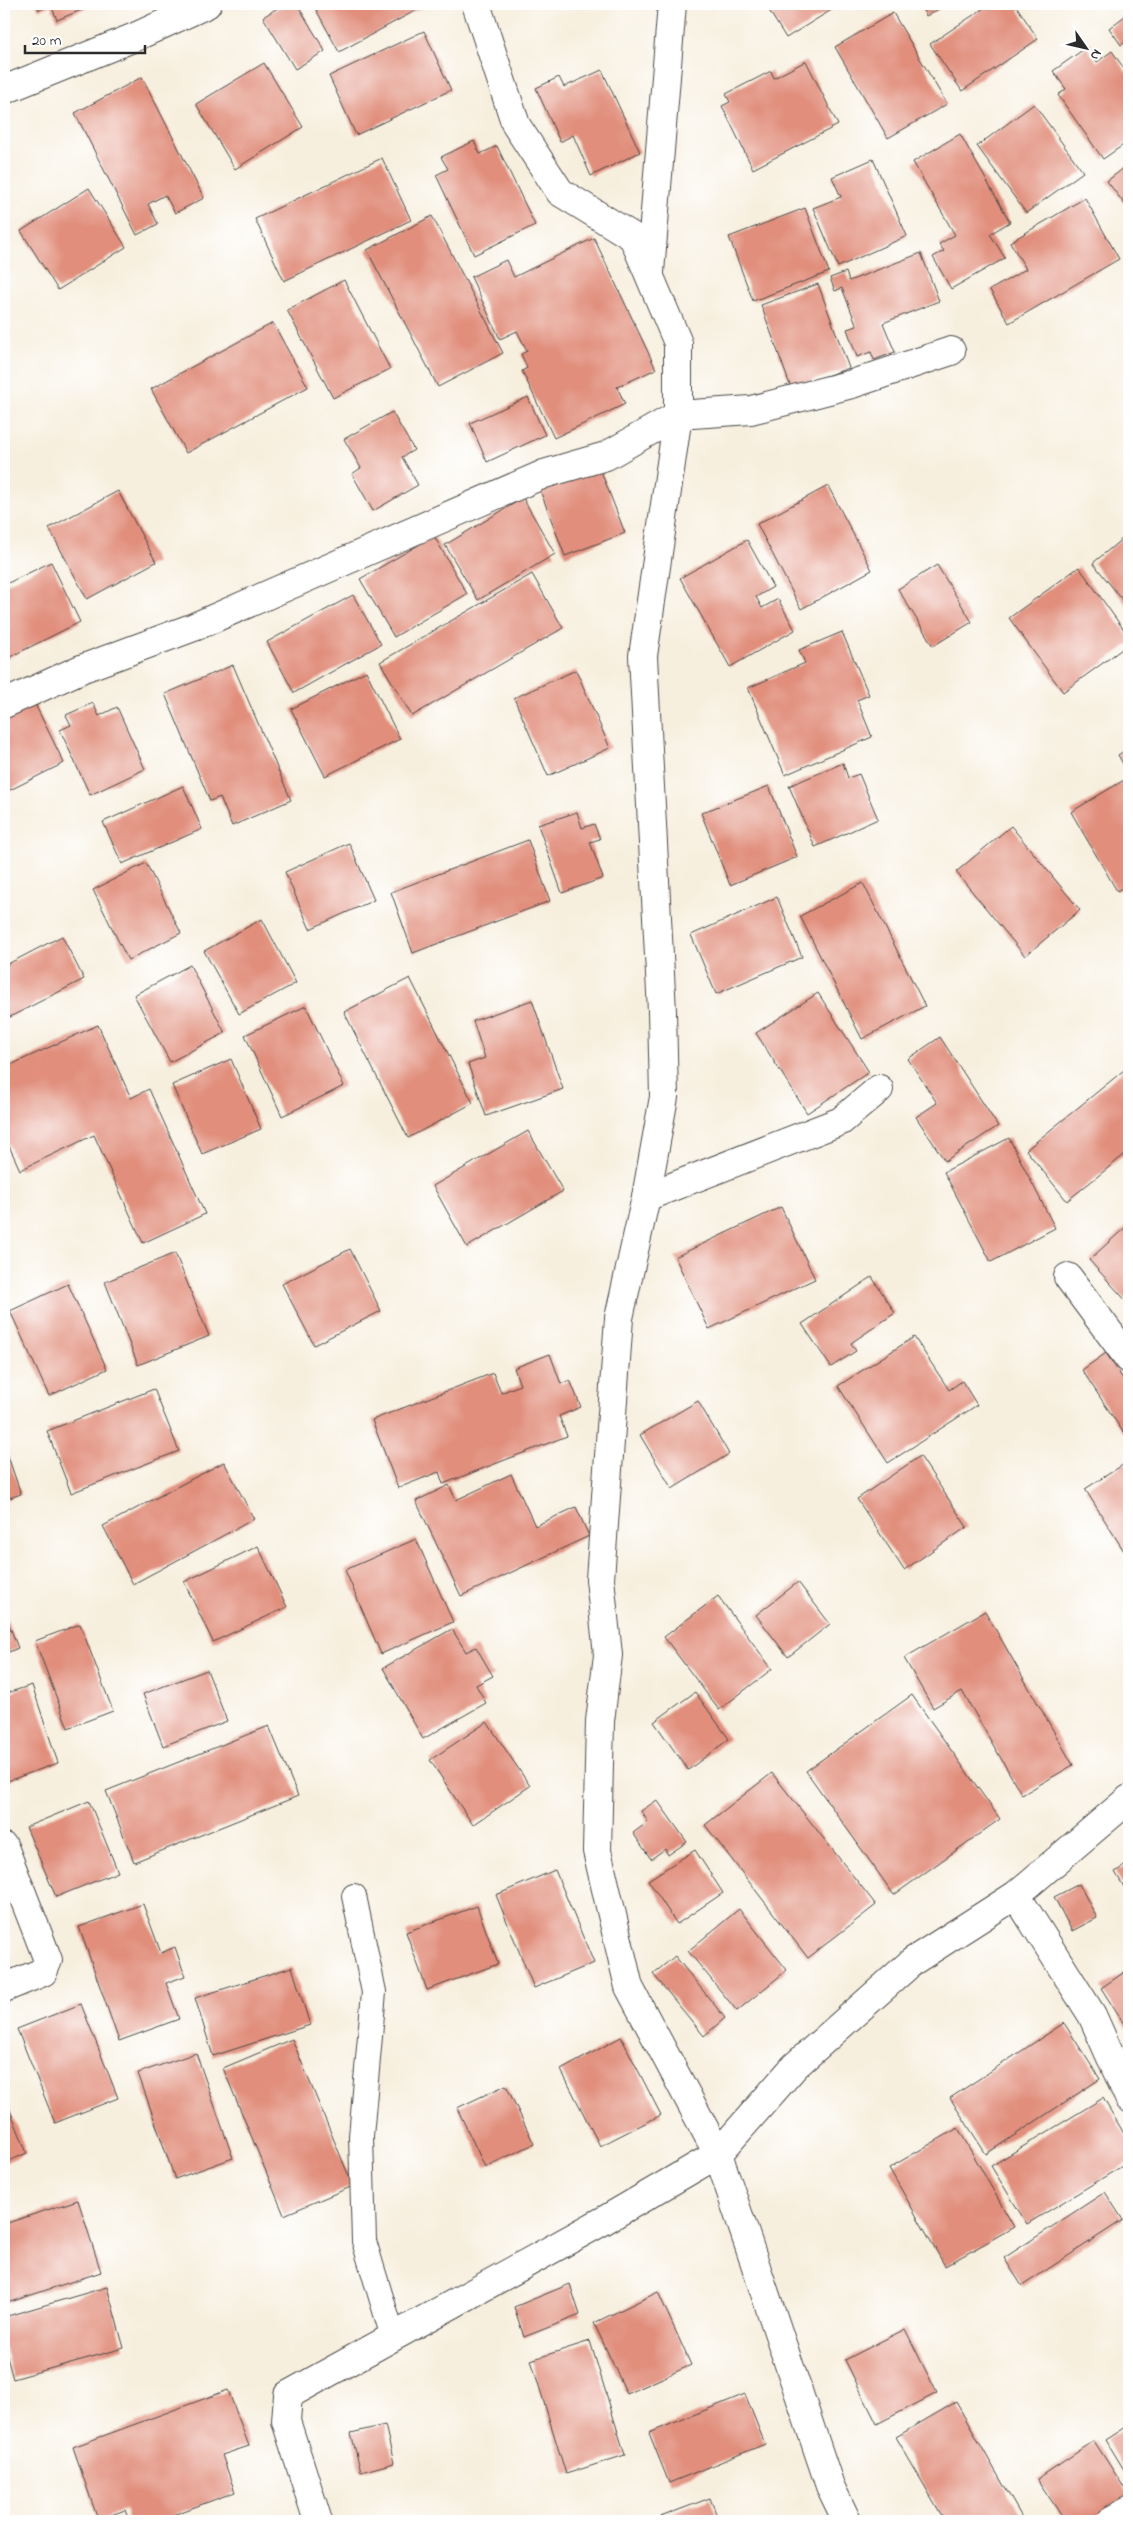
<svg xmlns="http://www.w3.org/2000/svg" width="1133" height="2525" viewBox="0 0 1133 2525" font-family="'Indie Flower',sans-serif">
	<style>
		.building { fill: #e18e7c }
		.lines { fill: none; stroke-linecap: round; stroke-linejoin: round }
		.service-casing { stroke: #4a4846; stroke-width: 26 }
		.minor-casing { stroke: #4a4846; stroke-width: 30 }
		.service { stroke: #fff; stroke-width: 24 }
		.minor { stroke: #fff; stroke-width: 28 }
	</style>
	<rect width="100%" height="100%" fill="#fff"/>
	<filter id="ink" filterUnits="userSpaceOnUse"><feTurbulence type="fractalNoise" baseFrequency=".02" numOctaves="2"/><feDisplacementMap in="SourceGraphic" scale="10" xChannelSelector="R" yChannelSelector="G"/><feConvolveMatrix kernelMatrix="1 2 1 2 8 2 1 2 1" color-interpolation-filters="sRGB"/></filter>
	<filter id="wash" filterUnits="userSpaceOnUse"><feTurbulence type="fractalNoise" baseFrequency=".0096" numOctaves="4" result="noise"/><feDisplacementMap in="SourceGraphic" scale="20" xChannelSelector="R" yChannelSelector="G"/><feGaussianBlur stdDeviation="1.12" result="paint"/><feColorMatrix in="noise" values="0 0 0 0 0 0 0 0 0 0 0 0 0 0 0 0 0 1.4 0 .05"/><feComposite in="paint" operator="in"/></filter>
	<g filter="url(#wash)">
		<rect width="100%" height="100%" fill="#f7efde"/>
		<g id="blocks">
			<!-- building -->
			<g class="building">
				<polygon points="36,4 90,4 91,6 57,20 51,5 39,10"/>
				<polygon points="284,4 297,4 325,51 295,69 263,17"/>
				<polygon points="313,4 422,4 424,6 339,52"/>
				<polygon points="765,4 841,4 786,38"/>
				<polygon points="920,4 948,4 926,16"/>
				<polygon points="990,4 1015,4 1038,39 962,91 930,44"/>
				<polygon points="893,13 947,104 888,138 835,47"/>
				<polygon points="1129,13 1129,40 1121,45 1109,28"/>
				<polygon points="424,31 451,90 356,135 329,76"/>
				<polygon points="1087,47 1097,62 1112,51 1129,76 1129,141 1103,159 1058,95 1066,89 1053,71"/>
				<polygon points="806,61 838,125 753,169 722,106 730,102 726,94 771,71 774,78"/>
				<polygon points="264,63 303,127 235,169 196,104"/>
				<polygon points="602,70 640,152 591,176 573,135 560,142 536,88 559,77 564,87"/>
				<polygon points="142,77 204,198 175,213 165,195 148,204 158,224 137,235 75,113"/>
				<polygon points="1034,104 1083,172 1026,213 977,146"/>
				<polygon points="960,134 1010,222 990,234 1005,258 951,289 933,257 944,251 939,244 955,235 913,162"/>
				<polygon points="474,141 480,154 497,146 535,225 474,255 436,175 448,169 441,157"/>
				<polygon points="382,158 411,220 284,281 255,219"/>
				<polygon points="873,159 907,236 838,267 813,208 841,197 832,177"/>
				<polygon points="1129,164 1129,210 1107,181"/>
				<polygon points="89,188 126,247 58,290 21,231"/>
				<polygon points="1085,198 1119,259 1009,323 990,290 1026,269 1010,242"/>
				<polygon points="805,208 829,272 753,301 729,237"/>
				<polygon points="432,216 503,353 438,387 367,250"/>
				<polygon points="594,238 656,369 617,387 625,404 554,438 522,371 527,368 521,354 527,351 517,331 500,339 471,277 506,260 514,277"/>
				<polygon points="921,253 939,301 883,323 895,352 874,360 871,352 857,357 847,329 857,326 842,288 835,291 830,278 846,272 849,281"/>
				<polygon points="344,280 390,369 333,398 287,310"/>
				<polygon points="818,284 849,368 791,388 761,305"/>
				<polygon points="273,323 308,387 186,453 151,389"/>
				<polygon points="528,397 545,435 487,462 470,423"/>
				<polygon points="392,412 414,450 402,457 418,485 373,511 352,474 361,468 344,439"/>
				<polygon points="599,466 625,533 565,556 540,490"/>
				<polygon points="828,486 872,570 801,609 757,524"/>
				<polygon points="118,491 156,562 87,599 49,528"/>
				<polygon points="523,498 555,554 478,600 445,545"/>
				<polygon points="1129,533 1129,608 1093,563"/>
				<polygon points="434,536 467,594 394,637 360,579"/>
				<polygon points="747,540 773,587 756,597 762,608 778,599 795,630 730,667 680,578"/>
				<polygon points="51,562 80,622 4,660 4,585"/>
				<polygon points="937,565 972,622 933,646 898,589"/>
				<polygon points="1079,567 1129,637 1129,644 1063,692 1009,618"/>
				<polygon points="532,574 563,628 412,716 380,662"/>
				<polygon points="353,595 381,644 294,693 267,642"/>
				<polygon points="842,632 869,695 857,700 872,737 785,775 748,688 805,663 799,650"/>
				<polygon points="233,665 291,800 232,826 220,797 210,801 165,694"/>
				<polygon points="576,670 610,748 548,776 514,698"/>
				<polygon points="366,671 400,739 325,776 291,709"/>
				<polygon points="33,700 64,763 4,793 4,715"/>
				<polygon points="93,703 99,716 117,707 145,769 90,795 60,730 71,725 66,715"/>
				<polygon points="1129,748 1129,774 1118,755"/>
				<polygon points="843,763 848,778 859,774 878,819 815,847 789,786"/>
				<polygon points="1129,777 1129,884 1117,891 1071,812"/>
				<polygon points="183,786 202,829 122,864 103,822"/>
				<polygon points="769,786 797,857 730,885 701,813"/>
				<polygon points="577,812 582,828 594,824 600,839 590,842 603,878 562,893 538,825"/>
				<polygon points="1011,826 1080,910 1025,956 956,872"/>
				<polygon points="528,840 550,901 413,953 391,892"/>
				<polygon points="349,843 374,900 310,929 285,872"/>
				<polygon points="146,863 181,933 128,960 93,890"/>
				<polygon points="863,883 925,1006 862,1039 800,916"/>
				<polygon points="777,897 802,957 716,994 691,935"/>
				<polygon points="262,919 296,983 239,1014 204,951"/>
				<polygon points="62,936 84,979 4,1020 4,966"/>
				<polygon points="190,965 225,1033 170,1062 134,995"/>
				<polygon points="410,978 473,1103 408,1138 344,1012"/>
				<polygon points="818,993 869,1072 807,1113 756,1033"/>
				<polygon points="532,1000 563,1089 486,1116 468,1064 485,1058 473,1021"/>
				<polygon points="306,1006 344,1086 282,1116 245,1035"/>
				<polygon points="98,1025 131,1098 149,1089 205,1214 143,1243 94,1135 20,1170 4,1135 4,1068"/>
				<polygon points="940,1037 998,1126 945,1161 916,1117 937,1103 908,1059"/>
				<polygon points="231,1059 261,1129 202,1154 172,1085"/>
				<polygon points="1129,1066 1129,1151 1067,1201 1026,1150"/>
				<polygon points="528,1131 563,1191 467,1247 433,1186"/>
				<polygon points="1009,1138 1055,1228 991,1262 944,1172"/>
				<polygon points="781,1207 815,1279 709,1329 675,1257"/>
				<polygon points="1129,1224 1129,1304 1089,1260"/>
				<polygon points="350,1249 381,1311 314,1345 282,1284"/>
				<polygon points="175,1253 209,1336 138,1365 105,1282"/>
				<polygon points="872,1277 895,1313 851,1343 856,1351 831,1367 802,1324"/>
				<polygon points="68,1284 107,1369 49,1396 10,1311"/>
				<polygon points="914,1337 949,1390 962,1381 977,1405 888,1463 838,1386"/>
				<polygon points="1106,1353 1129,1388 1129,1428 1123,1432 1082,1370"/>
				<polygon points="550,1354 561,1384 570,1380 581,1407 559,1416 567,1436 443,1484 439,1472 398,1488 372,1420 493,1373 501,1393 520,1385 514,1368"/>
				<polygon points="154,1389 179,1451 71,1493 47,1431"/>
				<polygon points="698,1401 729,1454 672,1489 640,1435"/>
				<polygon points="4,1445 21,1494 4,1500"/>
				<polygon points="920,1456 967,1527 904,1570 857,1499"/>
				<polygon points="1129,1461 1129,1547 1124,1551 1085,1489"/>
				<polygon points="224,1462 254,1519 133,1584 103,1526"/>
				<polygon points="511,1474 535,1526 576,1507 589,1536 461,1596 416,1501 449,1485 456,1500"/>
				<polygon points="416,1539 453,1622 381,1654 345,1570"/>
				<polygon points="258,1546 287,1607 213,1642 184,1582"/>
				<polygon points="798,1582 830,1624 788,1657 756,1615"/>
				<polygon points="718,1596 772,1669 719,1710 664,1637"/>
				<polygon points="4,1611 18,1648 4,1654"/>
				<polygon points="985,1611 1073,1765 1022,1795 962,1691 933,1708 904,1658"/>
				<polygon points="80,1624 113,1711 68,1728 35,1641"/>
				<polygon points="452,1629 466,1652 476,1647 493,1676 476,1685 486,1703 423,1739 383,1668"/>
				<polygon points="207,1670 227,1721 163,1746 143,1694"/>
				<polygon points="32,1685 58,1763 5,1782 4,1694"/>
				<polygon points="695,1692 729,1739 688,1770 654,1722"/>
				<polygon points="912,1695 1000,1819 894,1895 806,1771"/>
				<polygon points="487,1722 530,1786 473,1825 430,1760"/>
				<polygon points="269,1726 298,1796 134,1862 106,1791"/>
				<polygon points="772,1773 876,1905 808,1958 705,1825"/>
				<polygon points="657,1800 687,1842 668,1855 665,1849 651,1859 633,1833 648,1822 641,1811"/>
				<polygon points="89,1801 118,1872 56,1897 26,1827"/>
				<polygon points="695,1850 723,1893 677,1924 648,1880"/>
				<polygon points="1129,1863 1129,1890 1127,1892 1115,1872"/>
				<polygon points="555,1870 594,1963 534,1988 496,1895"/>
				<polygon points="1079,1884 1097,1918 1072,1931 1054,1897"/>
				<polygon points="143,1904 161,1953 175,1947 185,1976 166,1983 179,2019 119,2041 79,1927"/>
				<polygon points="477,1906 498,1964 427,1990 406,1932"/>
				<polygon points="739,1909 787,1970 737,2011 688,1951"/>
				<polygon points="675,1956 725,2018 704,2036 653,1974"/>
				<polygon points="292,1967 310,2025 213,2056 195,1998"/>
				<polygon points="1129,1969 1129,2032 1101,1988"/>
				<polygon points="81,2004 118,2098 55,2123 17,2029"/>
				<polygon points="1064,2023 1100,2079 986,2154 950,2098"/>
				<polygon points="621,2037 661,2115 600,2146 561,2070"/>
				<polygon points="292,2039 353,2186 284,2215 223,2068"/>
				<polygon points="196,2053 233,2158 175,2179 138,2073"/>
				<polygon points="506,2085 534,2144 485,2167 457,2108"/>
				<polygon points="4,2095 27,2153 4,2163"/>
				<polygon points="1103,2098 1129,2142 1129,2162 1027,2224 991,2166"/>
				<polygon points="958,2128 1014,2227 945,2266 889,2168"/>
				<polygon points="1105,2192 1123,2220 1022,2286 1004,2258"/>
				<polygon points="78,2200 101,2272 4,2304 4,2224"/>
				<polygon points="570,2284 580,2315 524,2337 514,2307"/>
				<polygon points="107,2287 124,2348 13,2379 4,2346 4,2317"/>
				<polygon points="658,2292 691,2365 627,2394 594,2323"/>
				<polygon points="905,2329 937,2393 877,2424 845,2360"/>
				<polygon points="590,2341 625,2455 566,2474 531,2360"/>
				<polygon points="228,2390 249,2446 222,2455 235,2492 157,2521 129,2521 125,2510 98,2520 73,2447"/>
				<polygon points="745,2394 765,2444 669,2483 649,2433"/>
				<polygon points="956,2402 1024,2521 945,2521 896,2437"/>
				<polygon points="385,2425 394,2463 361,2472 351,2433"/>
				<polygon points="1129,2425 1129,2478 1106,2440"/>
				<polygon points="1094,2441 1129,2495 1129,2499 1095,2521 1065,2521 1037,2479"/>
				<polygon points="710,2498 719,2521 650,2521"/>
			</g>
		</g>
	</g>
	<g filter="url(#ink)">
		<use href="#blocks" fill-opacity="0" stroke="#4a4846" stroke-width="1"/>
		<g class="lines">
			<defs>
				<polyline id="service" points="354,1896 374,1992 361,2136 364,2241 393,2337"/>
				<g id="minor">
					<polyline points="476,4 516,125 560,192 633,237 678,343 678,415 643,656 662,1011 664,1097 646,1197 619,1318 600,1579 608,1655 600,1721 597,1851 629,1987 718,2154 830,2486 847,2521"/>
					<polyline points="4,90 135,37 207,4"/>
					<polyline points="650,272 672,4"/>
					<polyline points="4,704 81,669 194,627 544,474 606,456 678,415 751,410 852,384 951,351"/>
					<polyline points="646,1197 841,1121 879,1089"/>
					<polyline points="1068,1277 1129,1359"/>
					<polyline points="4,1847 48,1960 43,1972 4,1988"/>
					<polyline points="1016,1895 1092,2015 1129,2098"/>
					<polyline points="318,2521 286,2421 288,2395 603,2221 718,2154 795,2066 913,1961 1016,1895 1129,1799"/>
					<polyline points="1110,2521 1129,2511"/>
				</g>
			</defs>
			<!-- service casing -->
			<use href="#service" class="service-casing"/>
			<!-- minor casing -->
			<use href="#minor" class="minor-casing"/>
			<!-- service -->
			<use href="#service" class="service"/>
			<!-- minor -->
			<use href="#minor" class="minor"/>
		</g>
	</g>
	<!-- margin -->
	<rect width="1133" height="2525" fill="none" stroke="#fff" stroke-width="20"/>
	<!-- north arrow -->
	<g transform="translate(1086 48) rotate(124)" stroke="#ffffff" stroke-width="4" paint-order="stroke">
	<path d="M0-4L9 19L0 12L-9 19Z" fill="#2b2b2b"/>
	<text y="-8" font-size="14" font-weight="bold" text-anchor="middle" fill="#2b2b2b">N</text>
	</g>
	<!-- scale -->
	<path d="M25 45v8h120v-8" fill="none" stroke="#2b2b2b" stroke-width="2.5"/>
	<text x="32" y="45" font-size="15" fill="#2b2b2b" stroke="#ffffff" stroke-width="4" paint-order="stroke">20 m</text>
</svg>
